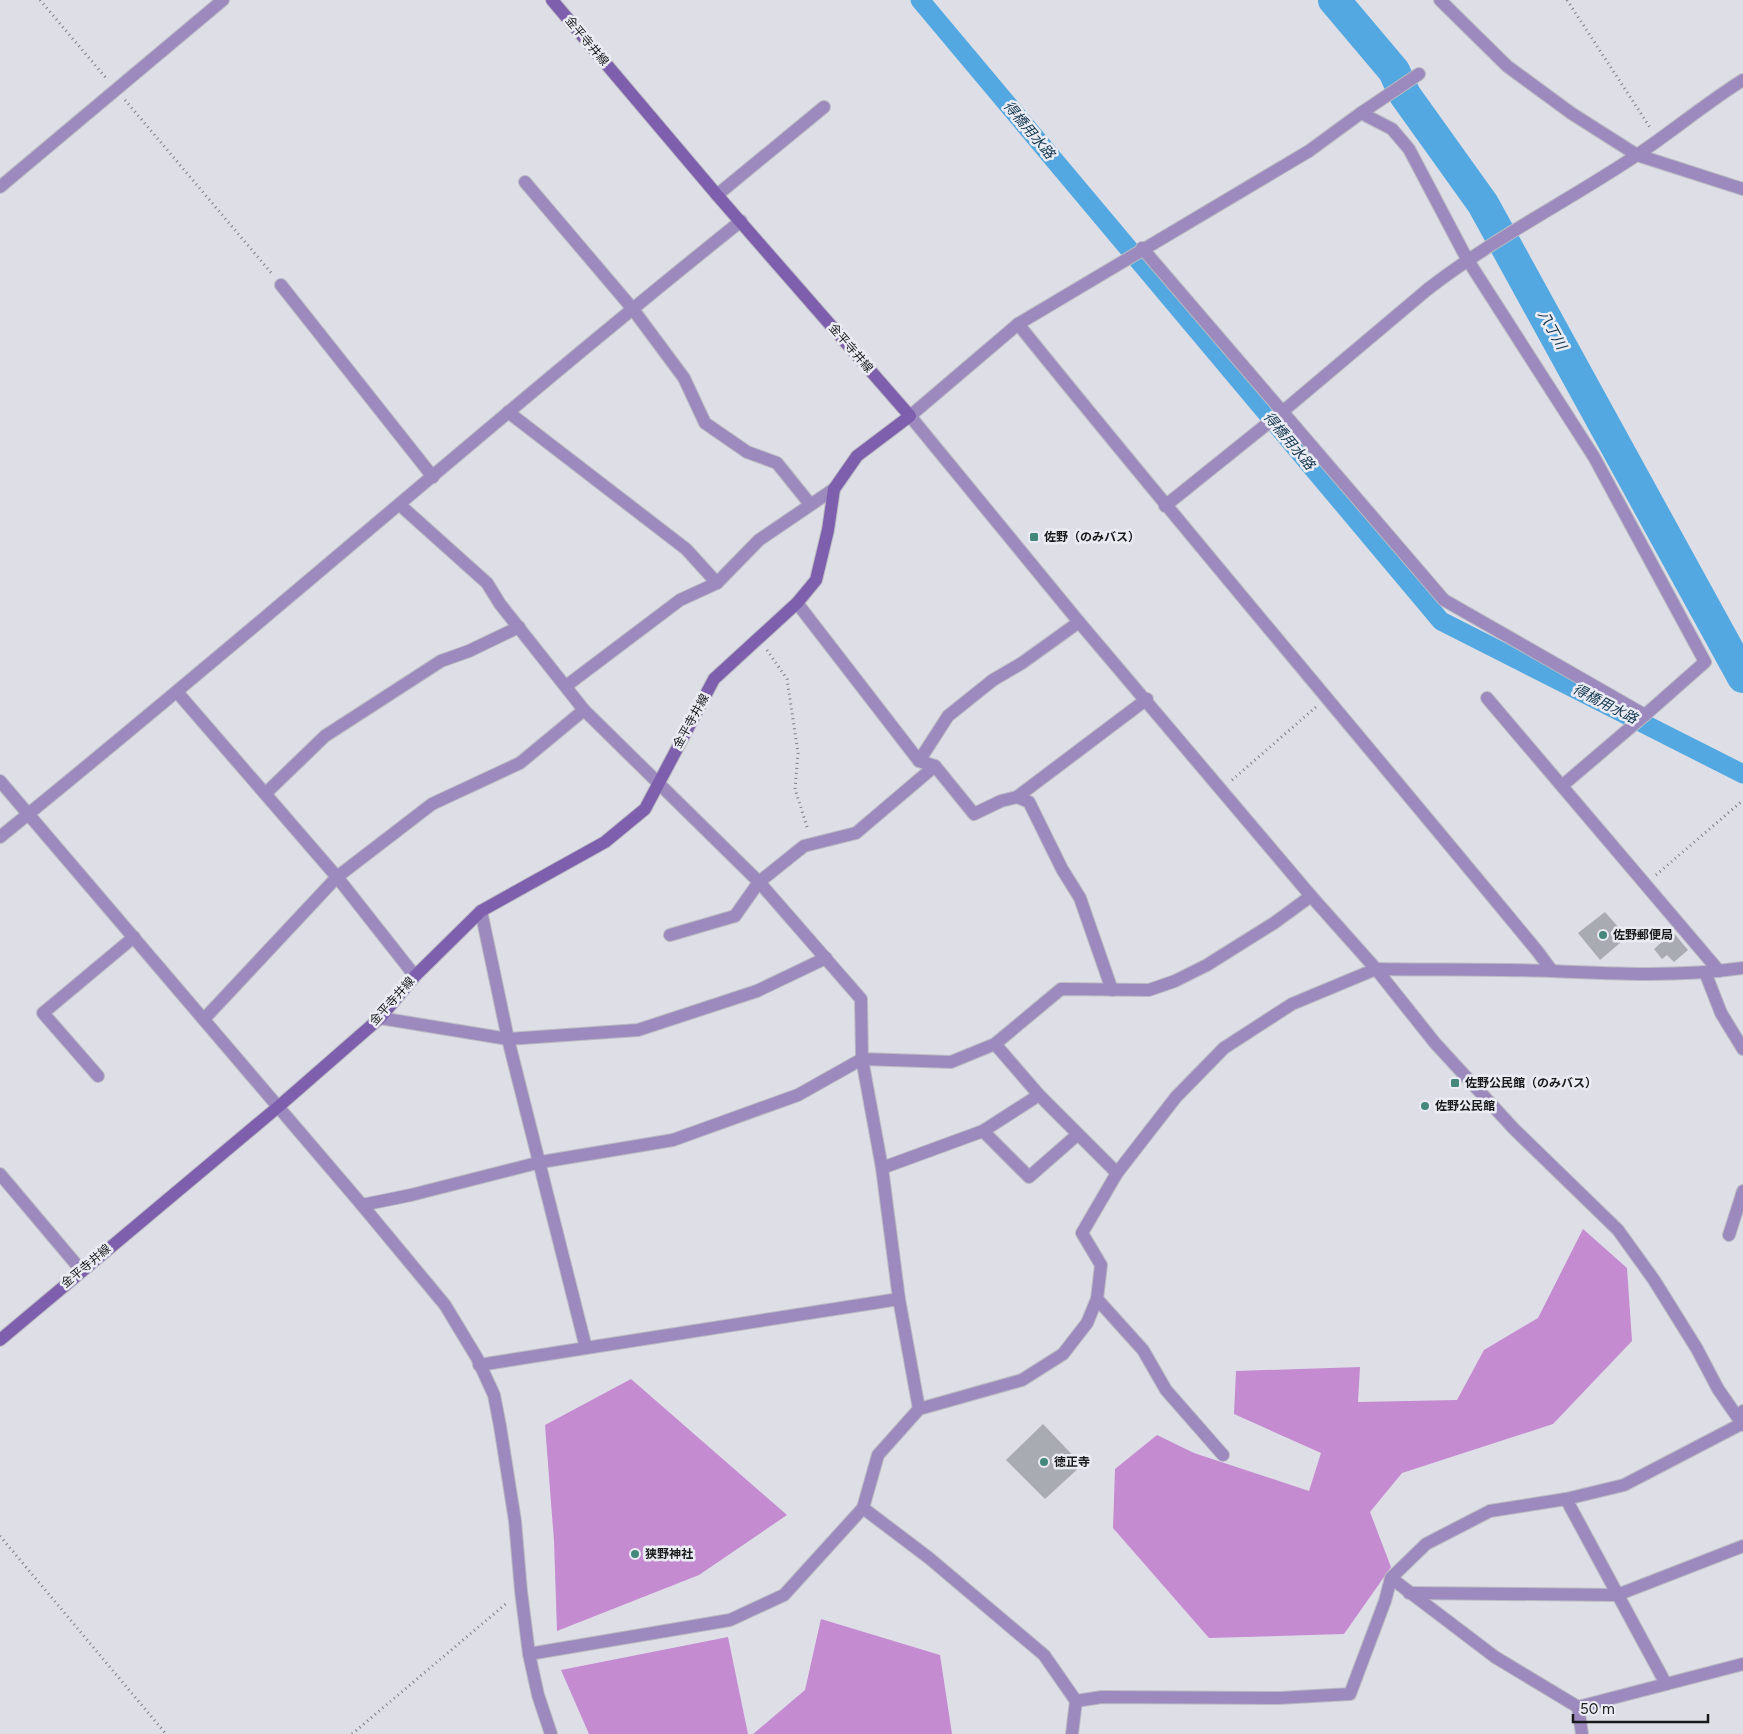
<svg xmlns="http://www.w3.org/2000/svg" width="1743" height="1734" viewBox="0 0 1743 1734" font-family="Figtree,'Noto Sans JP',sans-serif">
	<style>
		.forest { fill: #c48bd1 }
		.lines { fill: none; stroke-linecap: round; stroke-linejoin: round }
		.canal { stroke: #53a8e1; stroke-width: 19 }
		.river { stroke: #53a8e1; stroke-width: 32 }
		.building { fill: #a8acb2 }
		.minor-casing { stroke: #bbbcc2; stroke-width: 14 }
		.tertiary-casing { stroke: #bbbcc2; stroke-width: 14 }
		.secondary-casing { stroke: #bbbcc2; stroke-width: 14 }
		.path { stroke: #7e7f84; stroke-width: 3; stroke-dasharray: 1 4; stroke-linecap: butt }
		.minor { stroke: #9c8abf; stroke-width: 12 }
		.tertiary { stroke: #9c8abf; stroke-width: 12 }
		.secondary { stroke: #7d5fad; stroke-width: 12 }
		.poi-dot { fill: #44887c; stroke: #ebecf3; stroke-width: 2 }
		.labels { text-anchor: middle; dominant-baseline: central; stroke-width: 5; stroke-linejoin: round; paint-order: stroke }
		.street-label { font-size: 12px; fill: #191a1c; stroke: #ebecf3 }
		.poi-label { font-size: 12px; font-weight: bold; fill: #191a1c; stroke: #ebecf3; text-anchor: start }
		.water-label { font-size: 14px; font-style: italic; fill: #10354c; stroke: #ebecf3 }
	</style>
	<rect width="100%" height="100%" fill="#dedfe6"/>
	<!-- forest -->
	<g class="forest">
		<polygon points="1583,1229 1627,1268 1632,1341 1553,1424 1402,1473 1370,1512 1391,1567 1344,1634 1209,1638 1113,1528 1115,1469 1157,1435 1194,1453 1309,1491 1321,1453 1234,1414 1236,1371 1360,1367 1358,1402 1457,1400 1484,1350 1538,1318"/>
		<polygon points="631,1379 787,1515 699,1575 557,1631 554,1541 545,1425"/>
		<polygon points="821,1619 940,1655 952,1734 753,1734 805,1690"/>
		<polygon points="728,1637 748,1734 589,1734 561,1670"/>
	</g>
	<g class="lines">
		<!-- canal -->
		<polyline class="canal" points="920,0 1441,621 1743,774"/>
		<!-- river -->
		<polyline class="river" points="1334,0 1394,71 1405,95 1483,204 1743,677"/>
	</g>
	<!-- building -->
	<g class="building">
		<polygon points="1605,912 1627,937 1600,960 1578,933"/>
		<polygon points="1673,932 1688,950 1674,962 1667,955 1662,959 1654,949"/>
		<polygon points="1043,1424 1082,1465 1045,1499 1006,1460"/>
	</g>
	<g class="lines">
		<defs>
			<g id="minor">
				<polyline points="1361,113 1419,74"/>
				<polyline points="525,182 632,308 684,378 705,423 747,452 777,463 810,504"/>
				<polyline points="717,195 824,107"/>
				<polyline points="281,285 433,477"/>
				<path d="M1018,324C1189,536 1365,742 1538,952L1552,971"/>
				<polyline points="508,412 686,549 717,583"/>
				<polyline points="910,416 1018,324 1309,151 1361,113 1392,129 1409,149 1467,259 1594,457 1705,662 1645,715 1444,600 1142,248"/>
				<polyline points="400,505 487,583 500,604 584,710 759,882 861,999 862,1059 882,1168 899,1299 919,1409"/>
				<polyline points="1165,506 1282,412 1428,289"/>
				<polyline points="797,603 919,761 935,766 974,814 1001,801 1017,797 1029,802 1062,869 1080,898 1112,990"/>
				<polyline points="566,686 680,600 717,583 759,540 834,489"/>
				<polyline points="177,692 337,877 415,976"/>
				<polyline points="1487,698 1719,971"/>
				<polyline points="919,761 948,716 993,680 1022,663 1079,622"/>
				<polyline points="1563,785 1645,715"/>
				<polyline points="266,793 325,736 441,661 469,651 519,627"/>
				<polyline points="1017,797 1147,699"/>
				<path d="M0,837C250,635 490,422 741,221"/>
				<polyline points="670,935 735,916 759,882 804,846 856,833 935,766"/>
				<polyline points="1705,972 1721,1013 1743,1049"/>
				<polyline points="380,1018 508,1039 638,1030 757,991 826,958"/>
				<polyline points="204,1019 337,877 432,804 520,763 584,710"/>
				<polyline points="995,1044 1039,1095 1117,1173"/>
				<polyline points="98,1076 43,1013 134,937"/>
				<polyline points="983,1131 1029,1177 1077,1135"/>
				<polyline points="882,1168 983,1131 1039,1095"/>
				<polyline points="0,1174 81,1270"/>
				<polyline points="362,1205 411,1195 541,1162 673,1140 798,1095 862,1059 951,1062 995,1044 1061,989 1149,990 1175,981 1207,965 1274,923 1311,896"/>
				<polyline points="1729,1235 1743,1191"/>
				<polyline points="1097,1299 1143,1350 1166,1390 1223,1455"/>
				<polyline points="586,1348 899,1299"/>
				<polyline points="479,1365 586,1348 508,1039 481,911"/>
				<polyline points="1742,1423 1743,1411"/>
				<polyline points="1566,1499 1666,1684"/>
				<polyline points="863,1508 929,1558 1044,1655 1076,1701 1072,1734"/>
				<polyline points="1391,1578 1495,1657 1578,1707 1743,1664"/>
				<polyline points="1409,1593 1617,1595 1743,1546"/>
				<polyline points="529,1654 730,1620 784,1595 863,1508 878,1455 919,1409 1022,1380 1063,1354 1087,1323 1097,1299 1101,1265 1082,1233 1117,1173 1176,1097 1224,1048 1292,1004 1376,969"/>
				<polyline points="1076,1701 1102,1697 1279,1698 1350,1694 1385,1601 1391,1578 1426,1544 1490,1511 1566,1499 1624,1485 1743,1423"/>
				<polyline points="1578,1707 1582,1734"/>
			</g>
			<g id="tertiary">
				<polyline points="1440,0 1507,66 1571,113 1637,155 1743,189"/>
				<polyline points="0,187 223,0"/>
				<path d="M1428,289C1494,238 1568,201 1637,155C1673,131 1706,103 1743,80"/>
				<polyline points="910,416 1079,622 1311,896 1376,969 1435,1043 1514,1129 1618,1230 1654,1280 1697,1349 1718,1389 1743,1425"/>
				<polyline points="0,781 362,1205 445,1305 477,1358 494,1395 500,1426 515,1521 521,1591 529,1654 538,1695 551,1734"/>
				<path d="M1376,969C1435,970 1494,969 1552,971C1616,974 1680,977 1743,968"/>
			</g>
			<polyline id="secondary" points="0,1340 278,1107 380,1018 415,976 481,911 605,842 645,809 714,679 797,603 816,580 828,530 834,489 857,456 910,416 717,195 552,0"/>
		</defs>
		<!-- minor casing -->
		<use href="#minor" class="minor-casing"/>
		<!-- tertiary casing -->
		<use href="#tertiary" class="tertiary-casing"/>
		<!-- secondary casing -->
		<use href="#secondary" class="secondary-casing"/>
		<!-- path -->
		<g class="path">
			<polyline points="40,0 106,78"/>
			<polyline points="1567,0 1651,129"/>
			<polyline points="125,100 273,275"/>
			<polyline points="767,650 787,679 798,753 795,789 808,830"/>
			<polyline points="1232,780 1316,707"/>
			<polyline points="1656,875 1741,802"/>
			<polyline points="0,1536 166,1734"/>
			<polyline points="352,1734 508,1602"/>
		</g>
		<!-- minor -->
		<use href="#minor" class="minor"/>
		<!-- tertiary -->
		<use href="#tertiary" class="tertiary"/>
		<!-- secondary -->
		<use href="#secondary" class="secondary"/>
	</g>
	<!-- markers -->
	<g class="poi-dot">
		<rect x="1029" y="532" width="10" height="10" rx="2.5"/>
		<circle cx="1603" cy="935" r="5"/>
		<rect x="1450" y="1078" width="10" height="10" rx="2.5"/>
		<circle cx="1425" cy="1106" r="5"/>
		<circle cx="1044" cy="1462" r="5"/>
		<circle cx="635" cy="1554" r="5"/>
	</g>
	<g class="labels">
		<!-- street labels -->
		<g class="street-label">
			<text transform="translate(587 41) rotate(50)">金平寺井線</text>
			<text transform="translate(851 348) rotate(49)">金平寺井線</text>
			<text transform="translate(691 721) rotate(-61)">金平寺井線</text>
			<text transform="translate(392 1001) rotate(-48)">金平寺井線</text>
			<text transform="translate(86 1266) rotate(-40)">金平寺井線</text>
		</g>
		<!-- poi labels -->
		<g class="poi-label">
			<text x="1044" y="537">佐野（のみバス）</text>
			<text x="1613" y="935">佐野郵便局</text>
			<text x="1465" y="1083">佐野公民館（のみバス）</text>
			<text x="1435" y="1106">佐野公民館</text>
			<text x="1054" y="1462">徳正寺</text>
			<text x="645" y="1554">狭野神社</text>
		</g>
		<!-- water labels -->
		<g class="water-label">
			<text transform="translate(1029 130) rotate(50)">得橋用水路</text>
			<text transform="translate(1552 330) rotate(61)">八丁川</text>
			<text transform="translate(1289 441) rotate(50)">得橋用水路</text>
			<text transform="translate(1605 704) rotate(27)">得橋用水路</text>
		</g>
	</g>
	<!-- scale -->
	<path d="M1573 1714v8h135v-8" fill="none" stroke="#191a1c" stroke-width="2.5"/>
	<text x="1580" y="1714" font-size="15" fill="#191a1c" stroke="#ebecf3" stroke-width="4" paint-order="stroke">50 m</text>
</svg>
